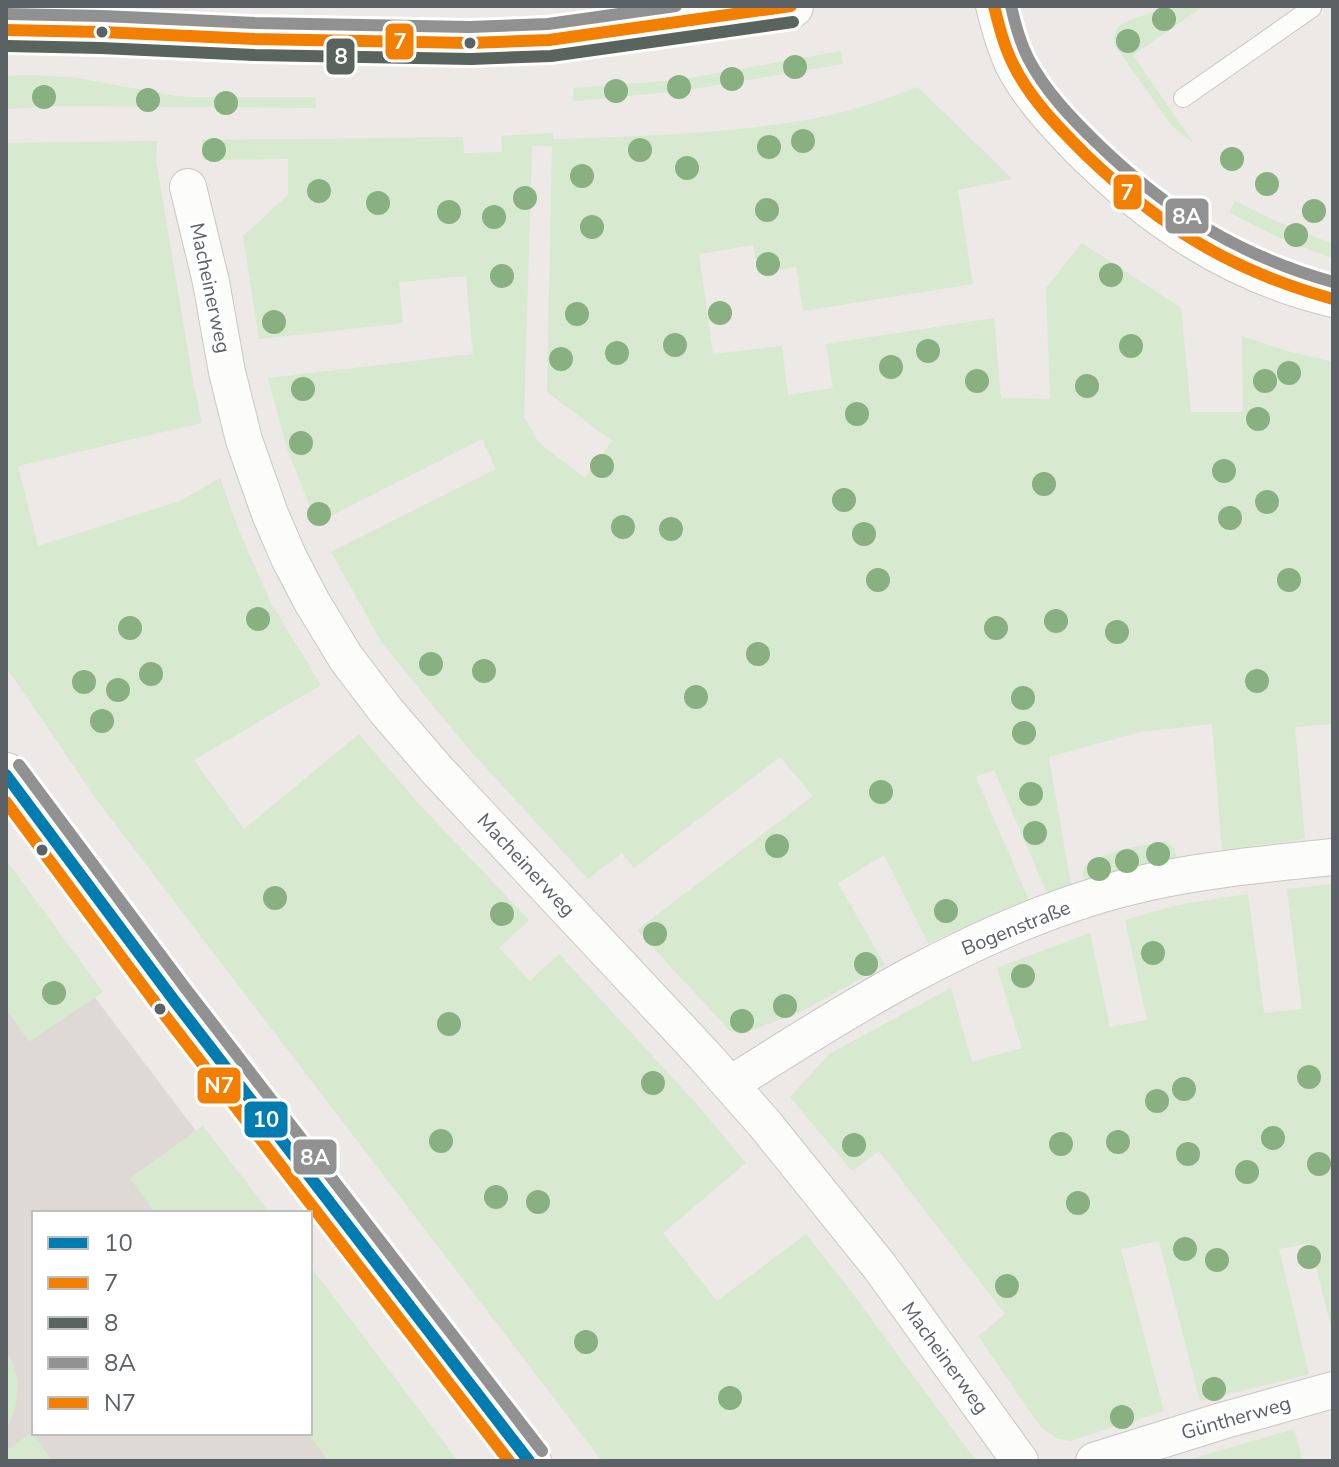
<svg xmlns="http://www.w3.org/2000/svg" width="1339" height="1467" viewBox="0 0 1339 1467" font-family="'Nunito Sans',sans-serif">
	<style>
		.education { fill: #ded9d5 }
		.green { fill: #d7e9cf; fill-rule: evenodd }
		.lines { fill: none; stroke-linecap: round; stroke-linejoin: round }
		.service-casing { stroke: #c7c7c7; stroke-width: 20 }
		.minor-casing { stroke: #c7c7c7; stroke-width: 38 }
		.tertiary-casing { stroke: #c7c7c7; stroke-width: 46 }
		.service { stroke: #fcfcfb; stroke-width: 18 }
		.minor { stroke: #fcfcfb; stroke-width: 36 }
		.tertiary { stroke: #fcfcfb; stroke-width: 44 }
		.bus-1-casing { stroke: #fff; stroke-width: 18 }
		.bus-2-casing { stroke: #fff; stroke-width: 18 }
		.bus-3-casing { stroke: #fff; stroke-width: 18 }
		.bus-4-casing { stroke: #fff; stroke-width: 18 }
		.bus-5-casing { stroke: #fff; stroke-width: 18 }
		.bus-1 { stroke: #007cb1; stroke-width: 12 }
		.bus-2 { stroke: #f27f00; stroke-width: 12 }
		.bus-3 { stroke: #59645e; stroke-width: 12 }
		.bus-4 { stroke: #919191; stroke-width: 12 }
		.bus-5 { stroke: #f27f00; stroke-width: 12 }
		.tree { fill: #89b080 }
		.bus-dot { fill: #5b6165; stroke: #fff; stroke-width: 3 }
		.labels { text-anchor: middle; dominant-baseline: central; stroke-width: 8; stroke-linejoin: round; paint-order: stroke }
		.street-label { font-size: 20px; fill: #5b6165; stroke: #fff }
		.line-badge { stroke: #fff; stroke-width: 3 }
		.badge-label { font-size: 22px; text-anchor: middle; font-weight: bold; fill: #fff }
	</style>
	<rect width="100%" height="100%" fill="#ece9e6"/>
	<!-- education -->
	<polygon class="education" points="6,880 258,1213 34,1213 34,1433 310,1433 445,1461 6,1461"/>
	<!-- green -->
	<g class="green">
		<polygon points="1170,6 1204,6 1133,55 1194,144 1171,125 1114,44 1114,37 1118,26 1130,20"/>
		<polygon points="841,51 843,64 681,91 574,101 573,88 679,80"/>
		<polygon points="26,75 72,77 175,96 191,97 315,97 316,108 63,106 6,109 6,76"/>
		<path d="M918,87L1012,179L958,190L973,284L803,311L796,267L758,273L753,245L699,254L713,354L782,346L788,395L833,388L826,344L994,318L1001,398L1050,399L1046,288L1082,243L1181,308L1191,412H1243L1242,336L1287,351L1333,362V745L1331,724L1295,727L1305,839L1222,850L1212,724L1140,732L1049,757L1071,885L1047,893L994,770L976,777L1029,900L928,943L884,855L838,883L885,965L803,1011L741,1034L730,1031L637,930L813,796L780,757L634,868L622,853L588,879L466,746L382,643L331,552L496,469L482,439L317,523L287,449L268,378L473,354L466,276L399,282L403,323L259,339L243,236L288,195V159L203,160L202,140L463,137L464,153L502,152L501,136L553,133V139C642,136 730,134 817,118C852,111 885,99 918,87ZM532,146H552L547,392L612,441L585,478L539,443L524,417Z"/>
		<polygon points="157,141 156,160 194,386 202,423 18,466 38,546 180,501 220,478 238,528 271,603 321,685 194,760 244,829 359,734 417,802 529,920 499,948 530,981 559,954 702,1110 746,1163 663,1233 717,1301 806,1234 850,1290 976,1461 602,1461 99,803 6,667 6,143"/>
		<path d="M1235,201L1271,219L1333,244V258C1297,247 1262,230 1229,212Z"/>
		<polygon points="1166,841 1175,849 1177,860 1124,870 1085,881 1082,872 1089,861 1124,849"/>
		<polygon points="6,860 103,992 29,1042 6,1009"/>
		<polygon points="1333,884 1333,1335 1310,1243 1279,1249 1309,1374 1200,1401 1159,1241 1121,1249 1164,1411 1070,1441 1056,1438 1041,1427 978,1336 1005,1314 879,1151 852,1171 790,1097 829,1054 951,988 972,1062 1022,1048 997,968 1090,933 1110,1027 1147,1020 1125,920 1178,905 1248,894 1264,1013 1302,1009 1287,889"/>
		<polygon points="203,1126 270,1213 155,1213 130,1178"/>
		<polygon points="310,1266 458,1461 328,1461 308,1433 310,1433"/>
		<path d="M6,1352C23,1372 20,1408 6,1429Z"/>
		<polygon points="1294,1429 1303,1461 1186,1461 1201,1456"/>
		<polygon points="32,1432 52,1461 6,1461 6,1451"/>
	</g>
	<g class="lines">
		<defs>
			<polyline id="service" points="1183,98 1312,8 1310,6"/>
			<g id="minor">
				<path d="M994,6C999,26 1004,45 1013,64C1028,94 1053,121 1076,145C1149,219 1231,275 1333,299"/>
				<polyline points="188,187 211,282 227,372 244,440 270,514 289,558 312,602 346,658 387,712 437,770 702,1053 764,1123 880,1267 1020,1461"/>
				<path d="M731,1084C848,1009 964,936 1099,895C1175,872 1254,865 1333,857"/>
				<polyline points="1094,1461 1225,1420 1333,1390"/>
			</g>
			<g id="tertiary">
				<polyline points="6,30 102,32 254,39 470,43 549,40 791,6"/>
				<polyline points="6,775 173,999 529,1461"/>
			</g>
		</defs>
		<!-- service casing -->
		<use href="#service" class="service-casing"/>
		<!-- minor casing -->
		<use href="#minor" class="minor-casing"/>
		<!-- tertiary casing -->
		<use href="#tertiary" class="tertiary-casing"/>
		<!-- service -->
		<use href="#service" class="service"/>
		<!-- minor -->
		<use href="#minor" class="minor"/>
		<!-- tertiary -->
		<use href="#tertiary" class="tertiary"/>
		<defs>
			<polyline id="bus-1" points="6,775 173,999 529,1461"/>
			<g id="bus-2">
				<path d="M994,6C999,26 1004,46 1013,64C1030,99 1059,128 1086,155C1162,228 1232,271 1333,299"/>
				<polyline points="6,30 102,32 254,39 470,43 549,40 791,6"/>
			</g>
			<polyline id="bus-3" points="6,46 101,48 254,55 471,59 551,56 793,22"/>
			<g id="bus-4">
				<path d="M1011,6C1015,24 1020,42 1028,58C1045,91 1072,119 1098,144C1167,211 1240,256 1333,282"/>
				<polyline points="6,14 103,16 255,23 470,27 548,24 676,6"/>
				<polyline points="19,765 186,989 542,1451"/>
			</g>
			<polyline id="bus-5" points="6,802 160,1009 509,1461"/>
		</defs>
		<!-- bus-1 casing -->
		<use href="#bus-1" class="bus-1-casing"/>
		<!-- bus-2 casing -->
		<use href="#bus-2" class="bus-2-casing"/>
		<!-- bus-3 casing -->
		<use href="#bus-3" class="bus-3-casing"/>
		<!-- bus-4 casing -->
		<use href="#bus-4" class="bus-4-casing"/>
		<!-- bus-5 casing -->
		<use href="#bus-5" class="bus-5-casing"/>
		<!-- bus-1 -->
		<use href="#bus-1" class="bus-1"/>
		<!-- bus-2 -->
		<use href="#bus-2" class="bus-2"/>
		<!-- bus-3 -->
		<use href="#bus-3" class="bus-3"/>
		<!-- bus-4 -->
		<use href="#bus-4" class="bus-4"/>
		<!-- bus-5 -->
		<use href="#bus-5" class="bus-5"/>
	</g>
	<!-- trees -->
	<g class="tree">
		<circle cx="1164" cy="19" r="12"/>
		<circle cx="1128" cy="41" r="12"/>
		<circle cx="795" cy="67" r="12"/>
		<circle cx="732" cy="79" r="12"/>
		<circle cx="679" cy="87" r="12"/>
		<circle cx="616" cy="91" r="12"/>
		<circle cx="44" cy="97" r="12"/>
		<circle cx="148" cy="100" r="12"/>
		<circle cx="226" cy="103" r="12"/>
		<circle cx="803" cy="141" r="12"/>
		<circle cx="769" cy="147" r="12"/>
		<circle cx="214" cy="150" r="12"/>
		<circle cx="640" cy="150" r="12"/>
		<circle cx="1232" cy="159" r="12"/>
		<circle cx="687" cy="168" r="12"/>
		<circle cx="582" cy="176" r="12"/>
		<circle cx="1267" cy="184" r="12"/>
		<circle cx="319" cy="191" r="12"/>
		<circle cx="525" cy="198" r="12"/>
		<circle cx="378" cy="203" r="12"/>
		<circle cx="767" cy="210" r="12"/>
		<circle cx="1314" cy="211" r="12"/>
		<circle cx="449" cy="212" r="12"/>
		<circle cx="494" cy="217" r="12"/>
		<circle cx="592" cy="227" r="12"/>
		<circle cx="1296" cy="235" r="12"/>
		<circle cx="768" cy="264" r="12"/>
		<circle cx="1111" cy="275" r="12"/>
		<circle cx="502" cy="276" r="12"/>
		<circle cx="720" cy="313" r="12"/>
		<circle cx="577" cy="314" r="12"/>
		<circle cx="274" cy="322" r="12"/>
		<circle cx="675" cy="345" r="12"/>
		<circle cx="1131" cy="346" r="12"/>
		<circle cx="928" cy="351" r="12"/>
		<circle cx="617" cy="353" r="12"/>
		<circle cx="561" cy="359" r="12"/>
		<circle cx="891" cy="367" r="12"/>
		<circle cx="1289" cy="373" r="12"/>
		<circle cx="977" cy="381" r="12"/>
		<circle cx="1265" cy="381" r="12"/>
		<circle cx="1087" cy="386" r="12"/>
		<circle cx="303" cy="389" r="12"/>
		<circle cx="857" cy="414" r="12"/>
		<circle cx="1258" cy="419" r="12"/>
		<circle cx="301" cy="443" r="12"/>
		<circle cx="602" cy="466" r="12"/>
		<circle cx="1224" cy="471" r="12"/>
		<circle cx="1044" cy="484" r="12"/>
		<circle cx="844" cy="500" r="12"/>
		<circle cx="1267" cy="502" r="12"/>
		<circle cx="319" cy="514" r="12"/>
		<circle cx="1230" cy="518" r="12"/>
		<circle cx="623" cy="527" r="12"/>
		<circle cx="671" cy="529" r="12"/>
		<circle cx="864" cy="534" r="12"/>
		<circle cx="878" cy="580" r="12"/>
		<circle cx="1289" cy="580" r="12"/>
		<circle cx="258" cy="619" r="12"/>
		<circle cx="1056" cy="621" r="12"/>
		<circle cx="130" cy="628" r="12"/>
		<circle cx="996" cy="628" r="12"/>
		<circle cx="1117" cy="632" r="12"/>
		<circle cx="758" cy="654" r="12"/>
		<circle cx="431" cy="664" r="12"/>
		<circle cx="484" cy="671" r="12"/>
		<circle cx="151" cy="674" r="12"/>
		<circle cx="1257" cy="681" r="12"/>
		<circle cx="84" cy="682" r="12"/>
		<circle cx="118" cy="690" r="12"/>
		<circle cx="696" cy="697" r="12"/>
		<circle cx="1023" cy="698" r="12"/>
		<circle cx="102" cy="721" r="12"/>
		<circle cx="1024" cy="733" r="12"/>
		<circle cx="881" cy="792" r="12"/>
		<circle cx="1031" cy="794" r="12"/>
		<circle cx="1035" cy="833" r="12"/>
		<circle cx="777" cy="846" r="12"/>
		<circle cx="1158" cy="854" r="12"/>
		<circle cx="1127" cy="861" r="12"/>
		<circle cx="1099" cy="869" r="12"/>
		<circle cx="275" cy="898" r="12"/>
		<circle cx="946" cy="911" r="12"/>
		<circle cx="502" cy="914" r="12"/>
		<circle cx="655" cy="934" r="12"/>
		<circle cx="1153" cy="953" r="12"/>
		<circle cx="866" cy="964" r="12"/>
		<circle cx="1023" cy="976" r="12"/>
		<circle cx="54" cy="993" r="12"/>
		<circle cx="785" cy="1006" r="12"/>
		<circle cx="742" cy="1021" r="12"/>
		<circle cx="449" cy="1024" r="12"/>
		<circle cx="1309" cy="1077" r="12"/>
		<circle cx="653" cy="1083" r="12"/>
		<circle cx="1184" cy="1089" r="12"/>
		<circle cx="1157" cy="1101" r="12"/>
		<circle cx="1273" cy="1138" r="12"/>
		<circle cx="441" cy="1141" r="12"/>
		<circle cx="1118" cy="1142" r="12"/>
		<circle cx="1061" cy="1144" r="12"/>
		<circle cx="854" cy="1145" r="12"/>
		<circle cx="1188" cy="1154" r="12"/>
		<circle cx="1319" cy="1164" r="12"/>
		<circle cx="1247" cy="1172" r="12"/>
		<circle cx="496" cy="1197" r="12"/>
		<circle cx="538" cy="1202" r="12"/>
		<circle cx="1078" cy="1203" r="12"/>
		<circle cx="1185" cy="1249" r="12"/>
		<circle cx="1309" cy="1257" r="12"/>
		<circle cx="1217" cy="1260" r="12"/>
		<circle cx="1007" cy="1286" r="12"/>
		<circle cx="586" cy="1342" r="12"/>
		<circle cx="1214" cy="1389" r="12"/>
		<circle cx="730" cy="1398" r="12"/>
		<circle cx="1122" cy="1417" r="12"/>
	</g>
	<!-- markers -->
	<g class="bus-dot">
		<circle cx="102" cy="32" r="7"/>
		<circle cx="470" cy="43" r="7"/>
		<circle cx="42" cy="850" r="7"/>
		<circle cx="160" cy="1009" r="7"/>
	</g>
	<g class="labels">
		<!-- street labels -->
		<g class="street-label">
			<text transform="translate(210 288) rotate(78)">Macheinerweg</text>
			<text transform="translate(526 865) rotate(47)">Macheinerweg</text>
			<text transform="translate(1016 928) rotate(-22)">Bogenstraße</text>
			<text transform="translate(945 1358) rotate(54)">Macheinerweg</text>
			<text transform="translate(1236 1418) rotate(-16)">Güntherweg</text>
		</g>
	</g>
	<g class="line-badge">
		<rect x="384" y="22" width="31" height="39" rx="8" fill="#f27f00"/>
		<rect x="325" y="37" width="31" height="39" rx="8" fill="#59645e"/>
		<rect x="1112" y="173" width="31" height="38" rx="8" fill="#f27f00"/>
		<rect x="1164" y="197" width="46" height="38" rx="8" fill="#919191"/>
		<rect x="196" y="1066" width="46" height="39" rx="8" fill="#f27f00"/>
		<rect x="243" y="1100" width="46" height="39" rx="8" fill="#007cb1"/>
		<rect x="292" y="1138" width="46" height="38" rx="8" fill="#919191"/>
	</g>
	<g class="badge-label">
		<text x="400" y="49">7</text>
		<text x="341" y="64">8</text>
		<text x="1127" y="200">7</text>
		<text x="1187" y="224">8A</text>
		<text x="219" y="1093">N7</text>
		<text x="266" y="1127">10</text>
		<text x="315" y="1165">8A</text>
	</g>
	<!-- border -->
	<rect width="1339" height="1467" fill="none" stroke="#5b6165" stroke-width="16"/>
	<!-- legend -->
	<rect x="32" y="1211" width="280" height="224" fill="#ffffff" stroke="#bdc0c1" stroke-width="2"/>
	<rect x="48" y="1237" width="40" height="12" fill="#007cb1" stroke="#bdc0c1" stroke-width="2"/>
	<text x="104" y="1251" font-size="24" fill="#5b6165">10</text>
	<rect x="48" y="1277" width="40" height="12" fill="#f27f00" stroke="#bdc0c1" stroke-width="2"/>
	<text x="104" y="1291" font-size="24" fill="#5b6165">7</text>
	<rect x="48" y="1317" width="40" height="12" fill="#59645e" stroke="#bdc0c1" stroke-width="2"/>
	<text x="104" y="1331" font-size="24" fill="#5b6165">8</text>
	<rect x="48" y="1357" width="40" height="12" fill="#919191" stroke="#bdc0c1" stroke-width="2"/>
	<text x="104" y="1371" font-size="24" fill="#5b6165">8A</text>
	<rect x="48" y="1397" width="40" height="12" fill="#f27f00" stroke="#bdc0c1" stroke-width="2"/>
	<text x="104" y="1411" font-size="24" fill="#5b6165">N7</text>
</svg>
